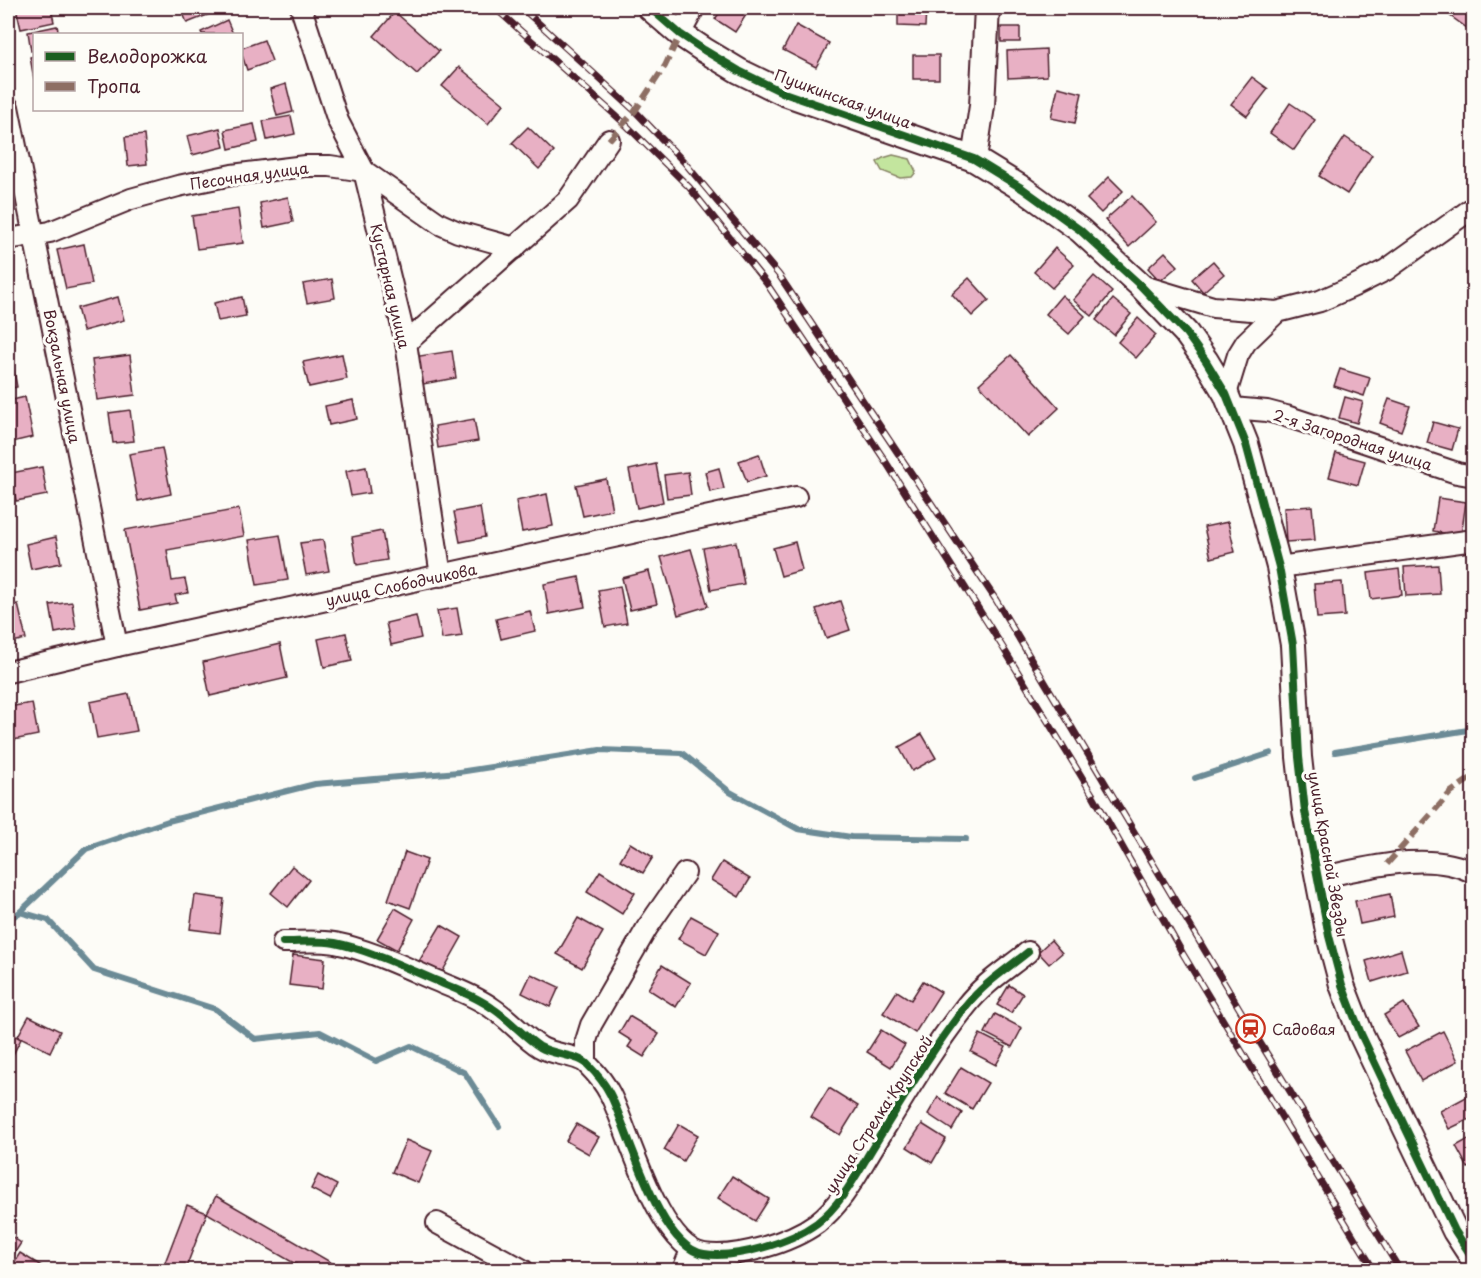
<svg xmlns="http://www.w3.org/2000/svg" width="1481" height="1278" viewBox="0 0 1481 1278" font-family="'Playpen Sans',sans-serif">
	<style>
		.green { fill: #c3e59e; stroke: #868264; stroke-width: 1.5 }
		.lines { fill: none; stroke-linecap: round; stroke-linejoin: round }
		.stream { stroke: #6c8b96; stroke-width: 6 }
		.building { fill: #e8b0c4; stroke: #4a1f2b; stroke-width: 1.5 }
		.minor-casing { stroke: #4a1f2b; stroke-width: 24 }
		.tertiary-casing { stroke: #4a1f2b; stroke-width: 28 }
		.minor { stroke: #fdfcf7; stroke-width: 20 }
		.tertiary { stroke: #fdfcf7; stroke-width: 24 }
		.rail-casing { stroke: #4a1f2b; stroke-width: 7 }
		.rail { stroke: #fdfcf7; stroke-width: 4.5; stroke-dasharray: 14; stroke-linecap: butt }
		.quiet { stroke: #8d6e63; stroke-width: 6; stroke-dasharray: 12 6; stroke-linecap: butt }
		.cycleway-casing { stroke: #fdfcf7; stroke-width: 11 }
		.cycleway { stroke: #1b5e20; stroke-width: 8 }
		.labels { text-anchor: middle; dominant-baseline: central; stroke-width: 6; stroke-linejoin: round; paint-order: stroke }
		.street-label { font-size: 15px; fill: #4a1f2b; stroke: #fdfcf7 }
		.poi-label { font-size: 15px; fill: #4a1f2b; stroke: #fdfcf7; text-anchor: start }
	</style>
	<rect width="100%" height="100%" fill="#fdfcf7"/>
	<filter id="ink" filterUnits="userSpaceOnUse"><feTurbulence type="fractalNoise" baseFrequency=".0167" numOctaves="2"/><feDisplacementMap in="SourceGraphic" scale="12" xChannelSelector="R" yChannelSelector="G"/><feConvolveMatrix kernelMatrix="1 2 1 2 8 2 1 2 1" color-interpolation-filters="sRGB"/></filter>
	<g filter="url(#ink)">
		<!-- green -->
		<polygon class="green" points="893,155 910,159 916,172 912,177 900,178 882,171 877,162 883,158"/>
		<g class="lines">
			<!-- stream -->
			<g class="stream">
				<polyline points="1335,752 1474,729"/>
				<polyline points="1195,778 1271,753"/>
				<polyline points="20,912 48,920 94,970 215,1009 255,1039 320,1032 376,1061 411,1046 465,1073 499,1126"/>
				<polyline points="8,920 20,912 86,849 168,821 315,784 459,772 600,750 682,753 730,792 798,829 851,837 966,839"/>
			</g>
		</g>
		<!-- building -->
		<g class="building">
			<polygon points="16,8 51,8 54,22 21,29"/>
			<polygon points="181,8 219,8 220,10 187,23"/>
			<polygon points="723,8 733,8 746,15 735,32 715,19"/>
			<polygon points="898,8 926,8 925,27 898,26"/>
			<polygon points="1445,8 1474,8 1474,33 1442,10"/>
			<polygon points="395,12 439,51 417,74 374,36"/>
			<polygon points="227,20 233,34 202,34 201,32"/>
			<polygon points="796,25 829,43 816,67 783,50"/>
			<polygon points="57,26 59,34 34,34 34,50 31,51 28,32"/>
			<rect x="1001" y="27" width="19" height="15"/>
			<polygon points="264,40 272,61 247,70 242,55 242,48"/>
			<polygon points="1046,49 1047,76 1008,78 1007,51"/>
			<rect x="913" y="55" width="26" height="24"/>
			<polygon points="34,56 34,79 30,57"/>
			<polygon points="459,67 504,104 488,124 442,86"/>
			<polygon points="1252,77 1268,89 1247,116 1231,104"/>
			<polygon points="286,84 293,112 277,116 270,89"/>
			<polygon points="1058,87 1082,93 1075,123 1051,118"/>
			<polygon points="1290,103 1315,120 1294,150 1270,133"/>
			<polygon points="291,116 295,134 267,140 263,121"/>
			<polygon points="254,124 258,142 229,149 225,130"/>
			<polygon points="528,127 554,152 539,169 512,143"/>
			<polygon points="220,128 224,147 192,155 187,136"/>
			<polygon points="144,135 147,164 128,166 125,137"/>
			<polygon points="1345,137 1372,155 1347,194 1319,176"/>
			<polygon points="1109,177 1123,191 1101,213 1087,199"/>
			<polygon points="1132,196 1156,222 1129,247 1105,220"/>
			<polygon points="288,197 293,222 264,228 260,203"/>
			<polygon points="238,209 243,243 197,249 192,216"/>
			<polygon points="84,244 92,284 66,289 57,250"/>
			<polygon points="1055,248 1074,265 1052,288 1034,272"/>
			<polygon points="1165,252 1178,266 1160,281 1148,268"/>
			<polygon points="1213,261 1224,274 1203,292 1192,279"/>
			<polygon points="1094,276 1112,292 1092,316 1073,300"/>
			<polygon points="969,278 989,300 972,316 952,294"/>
			<polygon points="332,279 335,298 307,303 303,284"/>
			<polygon points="1062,295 1085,316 1069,334 1046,314"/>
			<polygon points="118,297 124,320 83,331 77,308"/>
			<polygon points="242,297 246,316 218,321 214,303"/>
			<polygon points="1113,299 1131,314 1114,335 1096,320"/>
			<polygon points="1138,318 1156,335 1136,358 1118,342"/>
			<polygon points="452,351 456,378 418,385 413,357"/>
			<polygon points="342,354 347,379 309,387 303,362"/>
			<polygon points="130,355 135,395 97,400 92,360"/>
			<polygon points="1011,355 1059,408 1028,437 979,384"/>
			<polygon points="8,356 11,356 17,387 8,389"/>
			<polygon points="1340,369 1370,378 1364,396 1334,386"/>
			<polygon points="25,397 33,437 8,443 8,401"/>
			<polygon points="1345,397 1363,402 1357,423 1339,418"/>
			<polygon points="1389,399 1410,406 1401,431 1380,423"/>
			<polygon points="353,400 357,419 329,425 325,406"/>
			<polygon points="130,410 134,441 113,443 109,413"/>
			<polygon points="474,419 478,441 438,448 435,426"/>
			<polygon points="1433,422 1458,429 1452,450 1427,443"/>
			<polygon points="162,448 171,494 138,501 129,454"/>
			<polygon points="1336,453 1365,461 1358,485 1329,477"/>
			<polygon points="759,454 766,476 747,482 739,461"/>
			<polygon points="656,464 663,502 637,508 629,470"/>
			<polygon points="42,467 47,495 16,501 11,473"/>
			<polygon points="366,467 370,493 351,496 346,471"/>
			<polygon points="719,468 724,489 710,492 705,472"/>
			<polygon points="688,472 691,495 667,498 664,475"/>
			<polygon points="606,479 612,510 583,516 576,485"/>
			<polygon points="547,494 553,526 522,532 516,501"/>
			<polygon points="1438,498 1466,502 1461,536 1433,531"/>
			<polygon points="1312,506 1315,540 1286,542 1284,508"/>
			<polygon points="480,507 485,537 460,542 454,512"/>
			<polygon points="239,509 244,536 167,550 172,581 185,579 188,593 175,595 177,603 140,610 125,530"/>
			<polygon points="1228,522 1235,552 1211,558 1204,527"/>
			<polygon points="382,531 387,560 357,565 352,537"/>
			<polygon points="280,535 288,580 257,585 249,540"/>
			<polygon points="56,537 61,563 31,569 26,544"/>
			<polygon points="323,540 329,571 306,575 300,543"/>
			<polygon points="736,542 744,584 711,590 703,548"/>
			<polygon points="795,542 802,570 781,576 773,548"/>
			<polygon points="691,549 708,606 678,615 661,557"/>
			<polygon points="1438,565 1440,594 1406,596 1404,567"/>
			<polygon points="1399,569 1402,595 1371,599 1368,573"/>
			<polygon points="649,571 657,604 630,610 622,578"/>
			<polygon points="579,577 585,607 549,614 544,584"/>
			<polygon points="1342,582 1345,616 1317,618 1314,584"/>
			<polygon points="620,586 627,623 605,627 598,590"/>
			<polygon points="840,601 850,630 826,638 816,609"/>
			<polygon points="72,602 76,629 55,633 50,605"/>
			<polygon points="18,604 26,639 8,643 8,606"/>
			<polygon points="457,608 462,636 442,639 437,611"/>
			<polygon points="530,611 535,631 501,639 496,619"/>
			<polygon points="416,616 421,638 391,645 386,623"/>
			<polygon points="346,633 352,661 324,667 318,639"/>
			<polygon points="280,644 287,678 210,696 203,662"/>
			<polygon points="129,694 137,731 97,738 90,702"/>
			<polygon points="32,703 38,735 8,741 8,707"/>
			<polygon points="922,734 936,758 912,771 899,747"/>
			<polygon points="630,843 653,857 643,873 620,860"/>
			<polygon points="405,852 427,860 410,908 388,900"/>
			<polygon points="722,862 750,879 739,897 711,880"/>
			<polygon points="292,866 309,880 288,907 271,893"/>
			<polygon points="600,871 635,893 622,914 587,892"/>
			<polygon points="1390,894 1394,917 1360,924 1355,901"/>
			<polygon points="195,895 224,899 220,933 190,929"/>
			<polygon points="395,908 414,919 397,950 377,939"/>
			<polygon points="691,916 719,931 706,954 678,939"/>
			<polygon points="578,918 603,932 582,968 557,954"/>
			<polygon points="441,925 462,937 440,976 418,963"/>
			<polygon points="1051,940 1062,953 1049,964 1038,952"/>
			<polygon points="1401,950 1407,971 1372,982 1366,961"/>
			<polygon points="293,955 325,959 322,989 289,985"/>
			<polygon points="662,965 691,983 676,1007 648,989"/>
			<polygon points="531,974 559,987 550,1007 522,993"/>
			<polygon points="923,981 941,992 915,1033 883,1013 897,991 911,1000"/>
			<polygon points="1009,985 1023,994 1011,1013 997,1005"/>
			<polygon points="1404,1003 1419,1027 1398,1038 1384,1015"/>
			<polygon points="995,1014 1022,1028 1012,1047 985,1033"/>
			<polygon points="29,1016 60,1031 50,1052 18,1036"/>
			<polygon points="629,1016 659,1034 644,1057 628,1047 632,1041 619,1033"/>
			<polygon points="881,1030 905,1045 891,1067 867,1052"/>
			<polygon points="1443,1031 1458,1061 1421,1081 1405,1051"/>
			<polygon points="8,1032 21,1039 9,1062 8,1062"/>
			<polygon points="980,1034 1006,1047 996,1065 971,1052"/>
			<polygon points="961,1067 988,1083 972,1109 945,1093"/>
			<polygon points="829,1088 858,1106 840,1135 811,1117"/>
			<polygon points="1468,1096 1474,1106 1474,1117 1449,1129 1440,1111"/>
			<polygon points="938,1097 962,1113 952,1130 928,1114"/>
			<polygon points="576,1124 599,1137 589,1154 566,1141"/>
			<polygon points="679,1124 698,1135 683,1161 664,1150"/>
			<polygon points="922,1124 946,1139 932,1163 907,1147"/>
			<polygon points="1474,1136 1474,1165 1468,1168 1456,1146"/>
			<polygon points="406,1140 432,1151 418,1183 392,1172"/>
			<polygon points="318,1175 337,1185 330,1199 311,1189"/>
			<polygon points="732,1176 769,1199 755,1221 718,1198"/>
			<polygon points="216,1196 344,1270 306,1270 207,1213"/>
			<polygon points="187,1205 207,1213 185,1270 179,1270 164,1265"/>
			<polygon points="8,1234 21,1243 8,1263"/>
			<polygon points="20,1253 48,1270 9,1270"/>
		</g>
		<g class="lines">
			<defs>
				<g id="minor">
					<polyline points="301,8 338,121 364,171 406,343 441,576"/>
					<polyline points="680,34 694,8"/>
					<polyline points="8,107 117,646"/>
					<polyline points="8,239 50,232 131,199 178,186 232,175 305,166 330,166 364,171 440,224 458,232 515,248"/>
					<polyline points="1140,285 1213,307 1277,312 1320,301 1354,286 1386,270 1474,207"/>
					<polyline points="406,343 568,200 609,140"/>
					<polyline points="1226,394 1238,355 1246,342 1277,312"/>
					<polyline points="1232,408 1267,411 1286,416 1457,473 1474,476"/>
					<polyline points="1279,567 1474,540"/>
					<polyline points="8,672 117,646 796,497"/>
					<path d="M1317,878C1363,869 1430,849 1474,873"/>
					<path d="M283,942C300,942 318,940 335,943C370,950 404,967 437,981C455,989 476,996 492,1008C509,1019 523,1036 540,1047C553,1055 580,1055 588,1065C596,1073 605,1084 610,1094C629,1131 658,1247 704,1254C737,1259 791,1242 817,1223C843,1203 858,1171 875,1144C904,1097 932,1049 966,1006C983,984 1007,969 1028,952"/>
					<polyline points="586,1061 586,1041 591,1025 647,928 685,873"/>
					<polyline points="437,1223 523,1270"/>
					<polyline points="683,1270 691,1250"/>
				</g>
				<g id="tertiary">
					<polyline points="650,8 680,34 704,50 739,71 784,93 974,159 1023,189 1080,230 1140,285 1186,333 1206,361 1226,394 1246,444 1279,567 1293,645 1299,757 1305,811 1329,936 1342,985 1361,1034 1406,1129 1455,1231 1474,1260"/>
					<polyline points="974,159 982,106 987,8"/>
				</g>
			</defs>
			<!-- minor casing -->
			<use href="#minor" class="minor-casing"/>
			<!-- tertiary casing -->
			<use href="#tertiary" class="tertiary-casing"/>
			<!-- minor -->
			<use href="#minor" class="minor"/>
			<!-- tertiary -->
			<use href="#tertiary" class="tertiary"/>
			<defs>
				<g id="rail">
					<polyline points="495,8 623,122 689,187 767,284 884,459 1002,646 1094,797 1183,954 1374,1270"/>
					<polyline points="522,8 635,111 684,162 779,275 996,600 1251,1028 1400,1270"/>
				</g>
			</defs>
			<!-- rail casing -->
			<use href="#rail" class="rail-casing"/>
			<!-- rail -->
			<use href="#rail" class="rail"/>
			<!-- quiet -->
			<g class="quiet">
				<polyline points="609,140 635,111 665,66 680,34"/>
				<polyline points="1387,864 1451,792 1474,776"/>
			</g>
			<defs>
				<g id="cycleway">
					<polyline points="650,8 680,34 704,50 739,71 784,93 974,159 1023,189 1080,230 1140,285 1186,333 1206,361 1226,394 1246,444 1279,567 1293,645 1299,757 1305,811 1329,936 1342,985 1361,1034 1406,1129 1455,1231 1474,1260"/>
					<path d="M283,942C300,942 318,940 335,943C370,950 404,967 437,981C455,989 476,996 492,1008C509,1019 523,1036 540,1047C553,1055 580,1055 588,1065C596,1073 605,1084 610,1094C629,1131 658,1247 704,1254C737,1259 791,1242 817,1223C843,1203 858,1171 875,1144C904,1097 932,1049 966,1006C983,984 1007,969 1028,952"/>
				</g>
			</defs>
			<!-- cycleway casing -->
			<use href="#cycleway" class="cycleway-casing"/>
			<!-- cycleway -->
			<use href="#cycleway" class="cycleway"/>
		</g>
	</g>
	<!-- icons -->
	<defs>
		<symbol id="station-ring" viewBox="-11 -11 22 22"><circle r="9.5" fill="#fdfcf7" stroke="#c8321e" stroke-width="1.5"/><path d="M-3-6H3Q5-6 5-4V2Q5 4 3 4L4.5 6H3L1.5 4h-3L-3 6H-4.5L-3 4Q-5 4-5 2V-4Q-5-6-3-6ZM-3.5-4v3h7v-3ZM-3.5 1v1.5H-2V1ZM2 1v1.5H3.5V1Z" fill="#c8321e"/></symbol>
	</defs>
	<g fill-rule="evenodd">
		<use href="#station-ring" x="1234" y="1012" width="33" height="33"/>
	</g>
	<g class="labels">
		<!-- street labels -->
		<g class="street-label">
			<text transform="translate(843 98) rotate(20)">Пушкинская улица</text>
			<text transform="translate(249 175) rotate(-8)">Песочная улица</text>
			<text transform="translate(391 286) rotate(77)">Кустарная улица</text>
			<text transform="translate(63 376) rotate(79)">Вокзальная улица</text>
			<text transform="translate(1353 439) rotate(18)">2-я Загородная улица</text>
			<text transform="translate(401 584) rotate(-12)">улица Слободчикова</text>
			<text transform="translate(1329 854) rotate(80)">улица Красной Звезды</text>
			<text transform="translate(878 1114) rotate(-57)">улица Стрелка Крупской</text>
		</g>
		<!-- poi labels -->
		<g class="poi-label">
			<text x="1272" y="1028">Садовая</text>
		</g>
	</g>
	<!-- margin -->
	<rect width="1481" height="1278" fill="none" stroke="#fdfcf7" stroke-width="30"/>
	<rect x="15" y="15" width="1451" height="1248" fill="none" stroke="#4a1f2b" stroke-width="2" filter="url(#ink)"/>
	<!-- legend -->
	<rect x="33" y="33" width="210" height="78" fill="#fdfcf7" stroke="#b5a4a5" stroke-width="1.5"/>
	<rect x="45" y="52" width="30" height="9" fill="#1b5e20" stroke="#b5a4a5" stroke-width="1.5"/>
	<text x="87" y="63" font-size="18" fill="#4a1f2b">Велодорожка</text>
	<rect x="45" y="82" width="30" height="9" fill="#8d6e63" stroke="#b5a4a5" stroke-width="1.5"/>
	<text x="87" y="93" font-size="18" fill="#4a1f2b">Тропа</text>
</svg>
